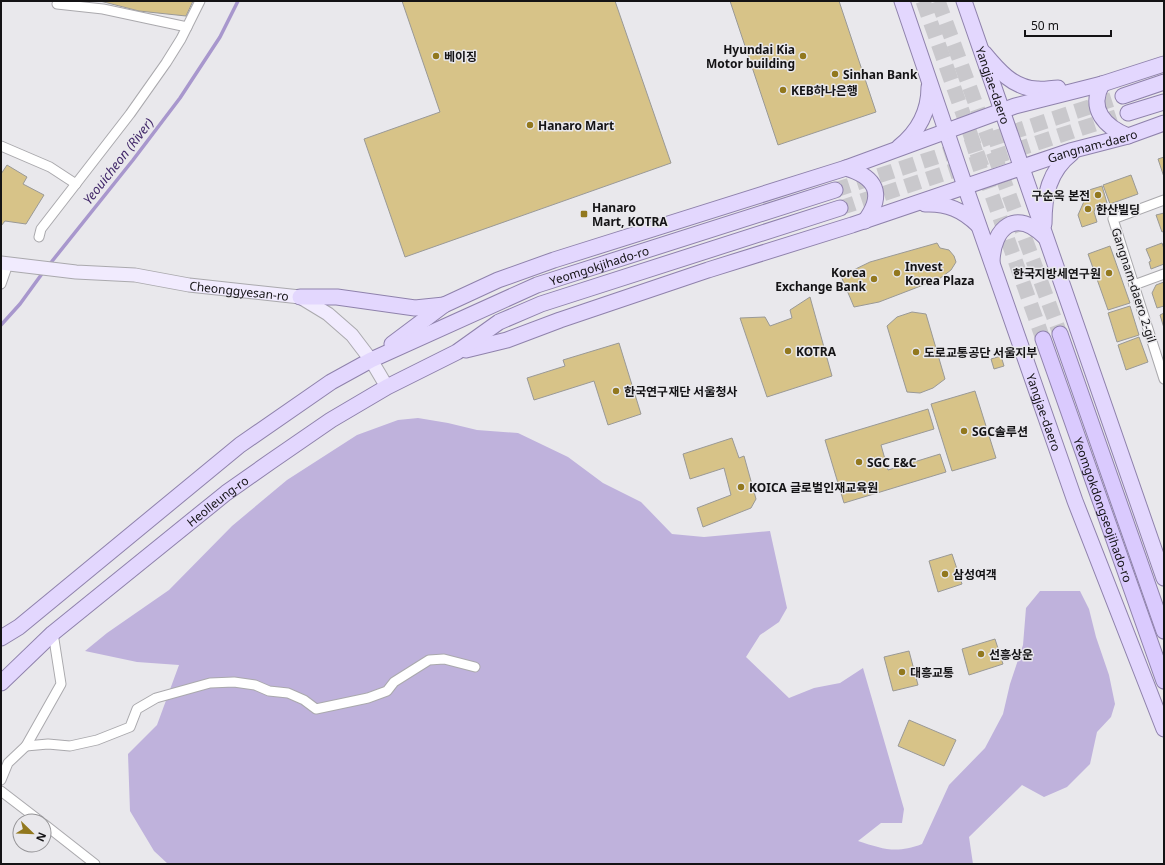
<svg xmlns="http://www.w3.org/2000/svg" width="1165" height="865" viewBox="0 0 1165 865" font-family="'Noto Sans','Noto Sans KR',sans-serif">
	<style>
		.green { fill: #bfb2dc }
		.lines { fill: none; stroke-linecap: round; stroke-linejoin: round }
		.stream { stroke: #a897cd; stroke-width: 3.5 }
		.building { fill: #d7c388; stroke: #9a9996 }
		.primary-tunnel { stroke: #c9c8cc; stroke-width: 15; stroke-dasharray: 15 8; stroke-linecap: butt }
		.trunk-tunnel { stroke: #c9c8cc; stroke-width: 15; stroke-dasharray: 15 8; stroke-linecap: butt }
		.minor-casing { stroke: #aaa9ad; stroke-width: 11 }
		.secondary-casing { stroke: #aaa9ad; stroke-width: 15 }
		.primary-casing { stroke: #8f82ac; stroke-width: 17 }
		.trunk-casing { stroke: #8f82ac; stroke-width: 17 }
		.minor { stroke: #fff; stroke-width: 9 }
		.secondary { stroke: #f1ebfe; stroke-width: 13 }
		.primary { stroke: #e3d7fe; stroke-width: 15 }
		.trunk { stroke: #dacafe; stroke-width: 15 }
		.poi-dot { fill: #92781e; stroke: #e9e8ec; stroke-width: 1.5 }
		.labels { text-anchor: middle; dominant-baseline: central; stroke-width: 3; stroke-linejoin: round; paint-order: stroke }
		.poi-label { font-size: 12px; font-weight: bold; fill: #141315; stroke: #e9e8ec; text-anchor: start }
		.street-label { font-size: 12px; fill: #141315; stroke: #e9e8ec }
		.water-label { font-size: 13px; font-style: italic; fill: #42286a; stroke: #e9e8ec }
	</style>
	<rect width="100%" height="100%" fill="#e9e8ec"/>
	<!-- green -->
	<path class="green" d="M418,418L448,423L477,430L518,433L568,457L603,483L641,502L672,534L704,537L770,531L787,608L779,622L760,635L746,657L789,698L814,688L840,683L863,668L904,809L902,823H881L858,841C883,849 896,854 922,844L949,785L985,748L1003,714L1010,684L1023,645L1026,608L1040,591H1080L1089,609L1096,637L1109,675L1115,704L1111,717L1097,732L1090,764L1067,787L1044,797L1022,785L969,837L973,864H168L154,851L130,811L128,754L157,725L179,665L137,662L85,651L107,633L169,590L232,526L287,480L357,435L398,420Z"/>
	<g class="lines">
		<!-- stream -->
		<g class="stream">
			<polyline points="49,265 133,160 180,98 220,37 238,1"/>
			<polyline points="1,325 20,304 44,271"/>
		</g>
	</g>
	<!-- building -->
	<g class="building">
		<polygon points="100,1 193,1 186,16 139,11"/>
		<polygon points="402,1 615,1 671,163 405,257 364,139 440,112"/>
		<polygon points="730,1 839,1 876,112 778,145"/>
		<polygon points="1164,157 1164,177 1158,159"/>
		<polygon points="7,165 27,177 23,184 44,195 26,224 5,221 1,226 1,174"/>
		<polygon points="1131,175 1138,194 1110,204 1103,185"/>
		<polygon points="1102,186 1107,203 1096,206 1094,212 1097,222 1082,227 1078,215 1089,190"/>
		<polygon points="1164,213 1164,231 1162,232 1156,215"/>
		<polygon points="937,243 940,248 949,250 954,256 956,262 951,270 939,279 879,302 854,307 841,276 870,262"/>
		<polygon points="1162,243 1164,249 1164,264 1151,269 1149,262 1151,261 1146,249"/>
		<polygon points="1110,246 1130,303 1108,310 1088,254"/>
		<polygon points="1164,282 1164,306 1157,308 1152,293 1156,285"/>
		<polygon points="810,297 832,376 767,397 740,318 765,317 770,326 792,318 790,310"/>
		<polygon points="1130,306 1139,335 1117,342 1108,313"/>
		<polygon points="912,312 926,314 945,379 933,388 920,393 907,392 887,326 897,317"/>
		<polygon points="1164,313 1164,328 1160,315"/>
		<polygon points="1139,337 1148,362 1126,370 1118,345"/>
		<polygon points="619,343 641,414 608,425 594,381 534,400 527,378 565,366 563,360"/>
		<polygon points="1001,356 1004,366 994,369 991,359"/>
		<polygon points="975,391 996,458 952,471 931,404"/>
		<polygon points="928,409 934,429 881,445 888,470 940,454 946,472 844,503 825,440"/>
		<polygon points="732,438 739,458 744,456 756,499 751,508 703,527 697,508 731,495 724,468 690,479 683,454"/>
		<polygon points="952,554 962,584 938,592 929,561"/>
		<polygon points="995,639 1003,664 969,675 962,649"/>
		<polygon points="909,651 918,685 893,691 884,657"/>
		<polygon points="909,720 956,740 944,766 898,746"/>
	</g>
	<g class="lines">
		<!-- primary-tunnel -->
		<g class="primary-tunnel">
			<polyline points="835,190 1123,96"/>
			<polyline points="840,208 1128,113"/>
		</g>
		<!-- trunk-tunnel -->
		<g class="trunk-tunnel">
			<polyline points="923,1 1043,339"/>
			<polyline points="938,1 1060,334"/>
		</g>
		<defs>
			<g id="minor">
				<polyline points="57,4 103,9 187,27"/>
				<polyline points="1,146 50,167 76,184"/>
				<polyline points="1164,200 1113,219 1164,379"/>
				<polyline points="39,237 41,229 130,114 166,63 181,39 200,1"/>
				<polyline points="1,284 8,264"/>
				<polyline points="1134,285 1164,274"/>
				<polyline points="26,746 48,744 70,746 97,740 130,727 137,709 156,698 210,683 234,682 255,685 269,691 288,693 304,700 316,709 368,698 387,691 394,682 429,660 444,659 475,667"/>
				<polyline points="1,780 8,763 26,746 61,684 53,633"/>
				<polyline points="1,791 40,821"/>
				<polyline points="44,824 95,864"/>
			</g>
			<g id="secondary">
				<path id="s1" d="M1,263L76,272L135,275L189,285L300,297L328,314L352,335L371,360L387,387"/>
			</g>
			<g id="primary">
				<path id="s2" d="M902,1L965,186L1075,501L1164,729"/>
				<path id="s3" d="M964,1L1164,578"/>
				<path d="M984,53C998,70 1013,88 1037,89C1044,90 1051,88 1058,88"/>
				<path d="M1102,84C1088,109 1105,127 1128,136"/>
				<polyline points="1123,96 1164,82"/>
				<polyline points="1128,113 1164,102"/>
				<path d="M899,147C919,131 929,112 929,87"/>
				<path d="M846,168C876,177 885,194 865,221"/>
				<path d="M925,204C947,203 963,210 978,225"/>
				<path d="M1044,224C1044,195 1049,171 1072,153"/>
				<path d="M992,262C993,227 1016,208 1045,237"/>
				<polyline points="300,297 337,297 415,308 444,305"/>
				<polyline points="392,344 444,305 498,280 554,260 846,168 1015,106 1102,84 1164,64"/>
				<path id="s4" d="M466,350L507,340L560,320L708,270L852,225L1070,151L1128,136L1164,123"/>
				<path id="s5" d="M1,638L19,627L240,445L331,382L371,360L537,285L835,190"/>
				<path id="s6" d="M1,683L53,633L226,493L270,462L331,420L387,387L457,352L499,322L541,304L840,208"/>
			</g>
			<g id="trunk">
				<polyline points="1060,334 1164,631"/>
				<path id="s7" d="M1043,339L1164,681"/>
			</g>
		</defs>
		<!-- minor casing -->
		<use href="#minor" class="minor-casing"/>
		<!-- secondary casing -->
		<use href="#secondary" class="secondary-casing"/>
		<!-- primary casing -->
		<use href="#primary" class="primary-casing"/>
		<!-- trunk casing -->
		<use href="#trunk" class="trunk-casing"/>
		<!-- minor -->
		<use href="#minor" class="minor"/>
		<!-- secondary -->
		<use href="#secondary" class="secondary"/>
		<!-- primary -->
		<use href="#primary" class="primary"/>
		<!-- trunk -->
		<use href="#trunk" class="trunk"/>
	</g>
	<!-- markers -->
	<g class="poi-dot">
		<circle cx="436" cy="56" r="4"/>
		<circle cx="803" cy="56" r="4"/>
		<circle cx="835" cy="74" r="4"/>
		<circle cx="783" cy="90" r="4"/>
		<circle cx="530" cy="125" r="4"/>
		<circle cx="1098" cy="195" r="4"/>
		<circle cx="1088" cy="209" r="4"/>
		<rect x="580" y="210" width="8" height="8" rx="2"/>
		<circle cx="897" cy="273" r="4"/>
		<circle cx="1109" cy="273" r="4"/>
		<circle cx="874" cy="279" r="4"/>
		<circle cx="788" cy="351" r="4"/>
		<circle cx="916" cy="352" r="4"/>
		<circle cx="616" cy="391" r="4"/>
		<circle cx="964" cy="431" r="4"/>
		<circle cx="859" cy="462" r="4"/>
		<circle cx="741" cy="487" r="4"/>
		<circle cx="945" cy="574" r="4"/>
		<circle cx="981" cy="654" r="4"/>
		<circle cx="902" cy="672" r="4"/>
	</g>
	<g class="labels">
		<!-- poi labels -->
		<g class="poi-label">
			<text x="795" y="49" text-anchor="end">Hyundai Kia<tspan x="795" dy="14">Motor building</tspan></text>
			<text x="444" y="56">베이징</text>
			<text x="843" y="74">Sinhan Bank</text>
			<text x="791" y="90">KEB하나은행</text>
			<text x="538" y="125">Hanaro Mart</text>
			<text x="1090" y="195" text-anchor="end">구순옥 본전</text>
			<text x="592" y="207">Hanaro<tspan x="592" dy="14">Mart, KOTRA</tspan></text>
			<text x="1096" y="209">한산빌딩</text>
			<text x="905" y="266">Invest<tspan x="905" dy="14">Korea Plaza</tspan></text>
			<text x="866" y="272" text-anchor="end">Korea<tspan x="866" dy="14">Exchange Bank</tspan></text>
			<text x="1101" y="273" text-anchor="end">한국지방세연구원</text>
			<text x="796" y="351">KOTRA</text>
			<text x="924" y="352">도로교통공단 서울지부</text>
			<text x="624" y="391">한국연구재단 서울청사</text>
			<text x="972" y="431">SGC솔루션</text>
			<text x="867" y="462">SGC E&amp;C</text>
			<text x="749" y="487">KOICA 글로벌인재교육원</text>
			<text x="953" y="574">삼성여객</text>
			<text x="989" y="654">선흥상운</text>
			<text x="910" y="672">대흥교통</text>
		</g>
		<!-- street labels -->
		<g class="street-label">
			<text stroke="none"><textPath href="#s3" startOffset="89">Yangjae-daero</textPath></text>
			<text stroke="none"><textPath href="#s4" startOffset="659">Gangnam-daero</textPath></text>
			<text stroke="none"><textPath href="#s5" startOffset="711">Yeomgokjihado-ro</textPath></text>
			<text transform="translate(1134 285) rotate(72)">Gangnam-daero 2-gil</text>
			<text stroke="none"><textPath href="#s1" startOffset="240">Cheonggyesan-ro</textPath></text>
			<text stroke="none"><textPath href="#s2" startOffset="435">Yangjae-daero</textPath></text>
			<text stroke="none"><textPath href="#s6" startOffset="283">Heolleung-ro</textPath></text>
			<text stroke="none"><textPath href="#s7" startOffset="181">Yeomgokdongseojihado-ro</textPath></text>
		</g>
		<!-- water labels -->
		<g class="water-label">
			<text transform="translate(118 161) rotate(-52)">Yeouicheon (River)</text>
		</g>
	</g>
	<!-- border -->
	<rect width="1165" height="865" fill="none" stroke="#141315" stroke-width="4"/>
	<!-- north arrow -->
	<g transform="translate(32 833) rotate(113)"><circle r="19" fill="#e9e8ec" stroke="#949396"/>
	<path d="M0-3L7 15L0 10L-7 15Z" fill="#92781e"/>
	<text y="-6" font-size="11" font-weight="bold" text-anchor="middle" fill="#141315">N</text>
	</g>
	<!-- scale -->
	<path d="M1025 30v6h86v-6" fill="none" stroke="#141315" stroke-width="2"/>
	<text x="1031" y="30" font-size="12" fill="#141315" stroke="#e9e8ec" stroke-width="3" paint-order="stroke">50 m</text>
</svg>
